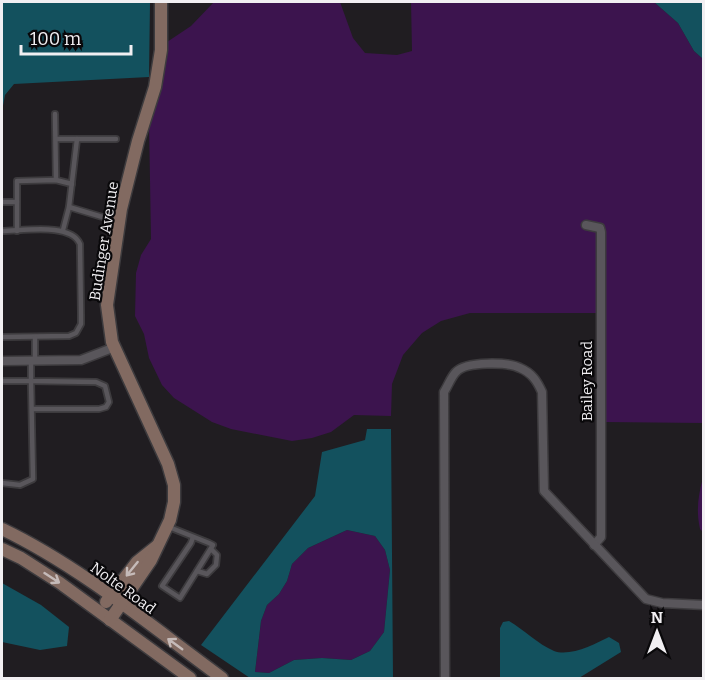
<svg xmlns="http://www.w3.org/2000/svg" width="705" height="680" viewBox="0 0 705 680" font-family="Bitter,serif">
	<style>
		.green { fill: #3c144e }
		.water { fill: #13515e; fill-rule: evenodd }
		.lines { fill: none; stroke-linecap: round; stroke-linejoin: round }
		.lane-casing { stroke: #3d3b3e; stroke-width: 8 }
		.street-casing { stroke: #3d3b3e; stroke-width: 11 }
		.secondary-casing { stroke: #3d3b3e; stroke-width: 15 }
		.lane { stroke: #59565b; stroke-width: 4.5 }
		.street { stroke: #59565b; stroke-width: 8 }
		.secondary { stroke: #826a61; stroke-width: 12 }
		.oneway { stroke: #c5bab8 }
		.labels { text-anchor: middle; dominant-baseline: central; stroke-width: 4.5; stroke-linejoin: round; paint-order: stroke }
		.street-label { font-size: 15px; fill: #f1eff2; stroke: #09080a }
	</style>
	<rect width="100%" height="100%" fill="#201d21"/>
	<!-- green -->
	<g class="green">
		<polygon points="214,2 340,2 353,38 365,53 397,55 412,51 411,2 654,2 678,23 694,51 703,59 703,423 604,422 606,322 599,321 596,313 470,313 441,321 422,333 403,355 392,384 391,416 354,415 331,432 312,438 292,441 231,429 212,422 174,398 162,385 149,358 144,334 135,316 136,273 141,255 151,239 149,121 164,44 191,26"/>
		<path d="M703,478L704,532H703L700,529C696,511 698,496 703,478Z"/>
		<polygon points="347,530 375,536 385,550 390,570 384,632 370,651 351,660 322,658 294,660 269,673 255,672 261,621 267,605 279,594 287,581 292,564 308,548"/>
	</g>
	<!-- water -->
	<g class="water">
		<polygon points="2,2 150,2 149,77 14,84 5,95 2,111"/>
		<polygon points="654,2 703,2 703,59 694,51 678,23"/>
		<path d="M367,429H391L393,678H250L201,645L315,496L322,452L365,440ZM347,530L375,536L385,550L390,570L384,632L370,651L351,660L322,658L294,660L269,673L255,672L261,621L267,605L279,594L287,581L292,564L308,548Z"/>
		<polygon points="2,583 41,605 69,627 67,646 40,650 2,642"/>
		<path d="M509,621C524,630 538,644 554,651C570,657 595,644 609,637L619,643L621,652L579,678H500V628L503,622Z"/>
	</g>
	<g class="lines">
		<defs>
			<g id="lane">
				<polyline points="55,114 56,180"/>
				<polyline points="56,139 116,139"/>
				<polyline points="2,202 17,202"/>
				<polyline points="69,207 119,222"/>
				<polyline points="63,230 69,207 77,139"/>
				<path d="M2,231C22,231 71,222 80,244L81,314V324L76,333L69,336L2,337"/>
				<polyline points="17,231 17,181 56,180 72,184"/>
				<polyline points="35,337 35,360"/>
				<polyline points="31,360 31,381 96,382 105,386 109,402 106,407 99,409 32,409"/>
				<polyline points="2,381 31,381 33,479 20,485 2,483"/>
				<polyline points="169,527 209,543 213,545 180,598 162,586 191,543 193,537"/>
				<polyline points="197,571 207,574 216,565 217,555 211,549"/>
			</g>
			<g id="street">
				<polyline points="586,225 600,228 601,232 601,537 594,545"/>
				<polyline points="2,361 81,360 115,347"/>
				<path d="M445,678L444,392C448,386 451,377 456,372C466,361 508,362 520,368C532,373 537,381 542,392L544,491L646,599L662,603L704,605"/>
			</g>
			<g id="secondary">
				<path d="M2,529C81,567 151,626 222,678"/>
				<polyline points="2,549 21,558 60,583 190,678"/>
				<polyline points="106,602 137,562 157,546"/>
				<polyline points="110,620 151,560 170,520 174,502 174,485 168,464 112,342 107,305 121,209 138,141 155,87 161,50 161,2"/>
			</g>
		</defs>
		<!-- lane casing -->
		<use href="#lane" class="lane-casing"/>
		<!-- street casing -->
		<use href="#street" class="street-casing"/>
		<!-- secondary casing -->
		<use href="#secondary" class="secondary-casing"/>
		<!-- lane -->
		<use href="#lane" class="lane"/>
		<!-- street -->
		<use href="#street" class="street"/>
		<!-- secondary -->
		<use href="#secondary" class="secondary"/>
	</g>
	<!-- one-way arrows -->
	<defs><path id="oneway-shaft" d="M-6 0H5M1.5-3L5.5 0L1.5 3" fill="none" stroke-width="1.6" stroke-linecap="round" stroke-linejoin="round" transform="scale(1.5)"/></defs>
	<g class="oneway">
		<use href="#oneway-shaft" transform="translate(132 569) rotate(129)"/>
		<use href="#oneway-shaft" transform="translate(52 578) rotate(33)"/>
		<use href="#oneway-shaft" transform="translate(175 644) rotate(-144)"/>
	</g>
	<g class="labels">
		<!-- street labels -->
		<g class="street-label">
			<text transform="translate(104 241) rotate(-81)">Budinger Avenue</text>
			<text transform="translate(587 381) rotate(-90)">Bailey Road</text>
			<text transform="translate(123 588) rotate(36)">Nolte Road</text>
		</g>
	</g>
	<!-- border -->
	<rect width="705" height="680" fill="none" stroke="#f1eff2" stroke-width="6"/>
	<!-- north arrow -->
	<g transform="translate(657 632)" stroke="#09080a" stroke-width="4.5" paint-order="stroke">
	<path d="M0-4.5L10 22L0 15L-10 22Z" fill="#f1eff2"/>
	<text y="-9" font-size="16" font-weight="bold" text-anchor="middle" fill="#f1eff2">N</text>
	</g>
	<!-- scale -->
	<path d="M21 45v9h110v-9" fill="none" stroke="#f1eff2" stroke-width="3"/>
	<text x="30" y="45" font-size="18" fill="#f1eff2" stroke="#09080a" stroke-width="4.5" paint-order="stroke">100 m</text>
</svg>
